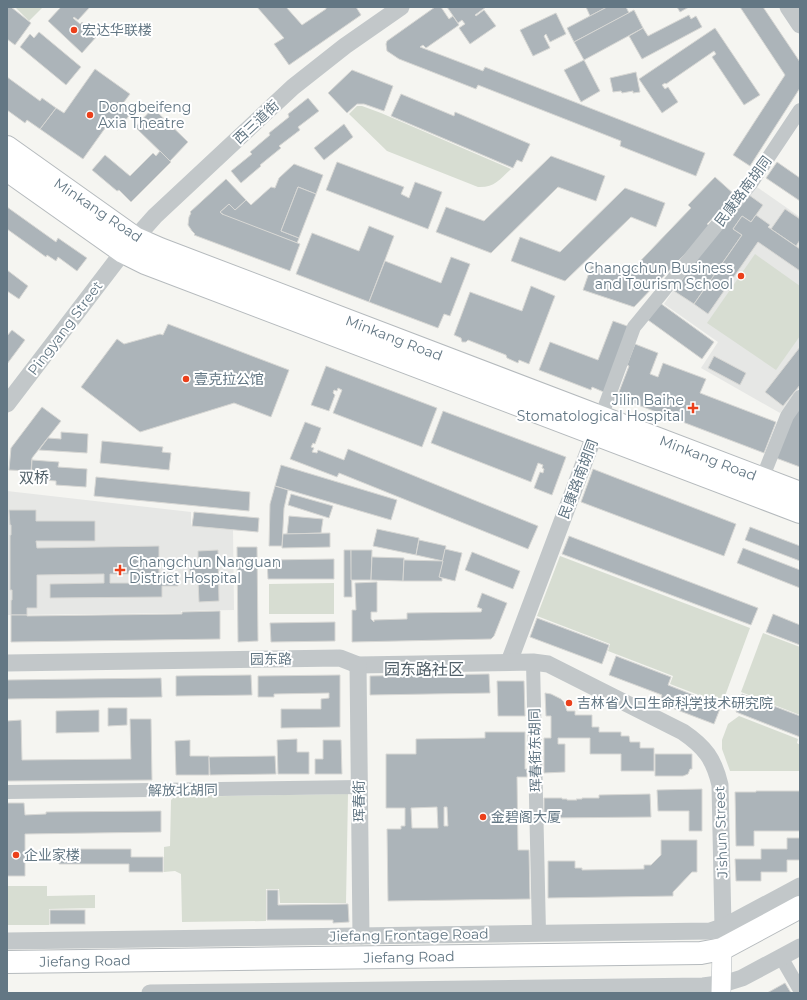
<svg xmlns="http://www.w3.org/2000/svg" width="807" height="1000" viewBox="0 0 807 1000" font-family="Montserrat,'Noto Sans SC',sans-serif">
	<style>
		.built { fill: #e6e7e5 }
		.green { fill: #d7ddd2 }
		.building { fill: #acb4b9; stroke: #d7d7d4; fill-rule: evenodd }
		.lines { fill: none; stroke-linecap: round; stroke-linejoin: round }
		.secondary-casing { stroke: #b4babe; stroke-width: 20 }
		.primary-casing { stroke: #b5babd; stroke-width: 24 }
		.minor { stroke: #c2c7c9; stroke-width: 14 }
		.tertiary { stroke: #c2c7c9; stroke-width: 17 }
		.secondary { stroke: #fff; stroke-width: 19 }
		.primary { stroke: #fff; stroke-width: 22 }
		.poi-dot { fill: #eb401b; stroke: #fff; stroke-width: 1.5 }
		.labels { text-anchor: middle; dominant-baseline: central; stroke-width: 4; stroke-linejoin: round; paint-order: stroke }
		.poi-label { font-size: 14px; fill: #637784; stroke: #fff; text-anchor: start }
		.street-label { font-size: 14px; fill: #637784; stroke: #fff }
		.neighbourhood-label { font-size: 15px; fill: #516069; stroke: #fff }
		.quarter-label { font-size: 16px; fill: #516069; stroke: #fff }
	</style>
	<rect width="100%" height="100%" fill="#f5f5f1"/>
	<!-- built -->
	<g class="built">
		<polygon points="754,185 800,217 800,387 780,413 701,368 718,342 664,304 702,249"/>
		<polygon points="7,491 191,512 191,526 233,530 234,610 181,611 181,613 7,615"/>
	</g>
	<!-- green -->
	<g class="green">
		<polygon points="15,7 43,7 29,21"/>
		<path d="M357,106H362L381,113L511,169C500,179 494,188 478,187L387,151L349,114Z"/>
		<polygon points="755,254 800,286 800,336 776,370 707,323"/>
		<polygon points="560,556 750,628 722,704 670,684 673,676 608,651 610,644 537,616"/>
		<polygon points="334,583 334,614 269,614 269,584"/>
		<polygon points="763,633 800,647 800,715 741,692"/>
		<polygon points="739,716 798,739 797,743 800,745 800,771 730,771 722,749 722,740 728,724"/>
		<polygon points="348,794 346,903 280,903 279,889 266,889 266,921 182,922 181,874 175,871 164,872 164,847 170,846 171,800 174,797"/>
		<polygon points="7,886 47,886 47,896 95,895 95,908 49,909 49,925 7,925"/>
	</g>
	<!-- building -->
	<g class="building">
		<polygon points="7,7 11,7 31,23 15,45 7,39"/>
		<polygon points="61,7 90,7 78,20 74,17 73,18 80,24 82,22 97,36 82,53 48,21"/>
		<polygon points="257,7 286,7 302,25 326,9 326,7 356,7 361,15 289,65 274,44 284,38"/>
		<polygon points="435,7 441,7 449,19 453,16 459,25 426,48 423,45 420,47 483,71 485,67 705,153 696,176 620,146 621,141 478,85 476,89 399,59 387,51 386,44 387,41"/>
		<polygon points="447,7 486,7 475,15 476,16 484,10 496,26 470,44 459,28 465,24 462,20 458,23"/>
		<polygon points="586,7 607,7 590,16"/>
		<polygon points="607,7 626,7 629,13 574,42 567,28"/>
		<polygon points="677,7 689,7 680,12"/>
		<polygon points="740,7 763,7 800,62 800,88 750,166 733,155 785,75"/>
		<polygon points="634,10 643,28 584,60 574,42"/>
		<polygon points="556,13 566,34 550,42 546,34 544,36 550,48 533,56 520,30"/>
		<polygon points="689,15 691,19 696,16 702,27 642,59 629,36 643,28 648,36"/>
		<polygon points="715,28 760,95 744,105 712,57 716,54 714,51 666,84 665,83 662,85 665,89 668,87 678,102 662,113 639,79"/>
		<polygon points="39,32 81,67 66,85 20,47 30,34 34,38"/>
		<polygon points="584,60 600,91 581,102 564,70"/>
		<polygon points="95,69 130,94 121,106 131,113 118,130 108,124 83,159 40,129 56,108 64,113"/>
		<polygon points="352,70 393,86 384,111 364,104 357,104 347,113 328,93"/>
		<polygon points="636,72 640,92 633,93 633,91 622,93 621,91 613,92 610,78"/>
		<polygon points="7,77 40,101 42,98 56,108 40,129 27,120 25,123 7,110"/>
		<polygon points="401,94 454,116 455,112 530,144 522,162 517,160 513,168 391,116"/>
		<polygon points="308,98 319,111 298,127 300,130 279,146 281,148 260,165 261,166 241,183 231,171 252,154 250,152 270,135 269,133 289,117 288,114"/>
		<polygon points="153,108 188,142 170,161 135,127"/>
		<polygon points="344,124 353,137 324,160 314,148"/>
		<polygon points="160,151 171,162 131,202 119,190 117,191 92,170 105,155 130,176 153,153 156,156"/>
		<polygon points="551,156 605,176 596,201 558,187 491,253 436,232 446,207 484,221"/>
		<polygon points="337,162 404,187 401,194 409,198 415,182 442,192 428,229 326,190"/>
		<polygon points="777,162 800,178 800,201 766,178"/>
		<polygon points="294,164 323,175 316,194 298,187 281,231 299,238 297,243 225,216 220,212 229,204 235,210 246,200 251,205 271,187 275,188 279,178"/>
		<polygon points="715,177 735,195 707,224 711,227 634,307 583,290 592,264 626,276 691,208 688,205"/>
		<polygon points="226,179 246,200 235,210 229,204 220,212 222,214 300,244 290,271 194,235 195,234 192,231 188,225 189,217 191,213 190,212"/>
		<polygon points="298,187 316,194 299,238 281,231"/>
		<polygon points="625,188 665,203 656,227 631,217 565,281 511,261 520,237 560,252"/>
		<polygon points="749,195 763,205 751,222 742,216 733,229 742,235 694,304 674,291 703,250"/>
		<polygon points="7,207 56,242 58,238 87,258 77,271 58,257 56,261 47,255 46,257 7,229"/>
		<polygon points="785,209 800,219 800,240 796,246 771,229"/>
		<polygon points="756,215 770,225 768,227 800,249 800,271 758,242 708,314 694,304 742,235 733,229 742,216 751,222"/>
		<polygon points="369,226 394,236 369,302 296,274 312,233 359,251"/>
		<polygon points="451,257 470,264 450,316 444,314 438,328 369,302 385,261 441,283"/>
		<polygon points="7,270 28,286 19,299 7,291"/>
		<polygon points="531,286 555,296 529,364 519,360 518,363 507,358 506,355 468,340 466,342 462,342 461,338 454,335 470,292 522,311"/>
		<polygon points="660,303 714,342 702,359 648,320"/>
		<polygon points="613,321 630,327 606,393 592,387 591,390 539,370 550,342 598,360"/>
		<polygon points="168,324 289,370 271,417 234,403 140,432 81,387 117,339 124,344 160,334 163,335"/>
		<polygon points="12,330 25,340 7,364 7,336"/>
		<polygon points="635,344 658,353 650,374 658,377 663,363 706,379 700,393 776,422 764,453 617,397 629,366 627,365"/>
		<polygon points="800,347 800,385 783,406 765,392"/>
		<polygon points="714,356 746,373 740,385 708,368"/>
		<polygon points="326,366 437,408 422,447 333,413 342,390 338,388 337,391 334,390 333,393 335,395 329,411 311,405"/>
		<polygon points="42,407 61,421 32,458 31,471 9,470 11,448"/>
		<polygon points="795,408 800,410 800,467 776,458"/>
		<polygon points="443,411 566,457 552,495 534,488 540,472 543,473 544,469 542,468 543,465 538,463 531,482 431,443"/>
		<polygon points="305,422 321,428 315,444 313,443 311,447 314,448 312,452 317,453 318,450 344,460 348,449 538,526 528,549 339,473 337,477 290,459"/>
		<polygon points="61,432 88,434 87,453 39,450 48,438 61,439"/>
		<polygon points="102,441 163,447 162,452 171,453 169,470 100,463"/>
		<polygon points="32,460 59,462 58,467 87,469 86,487 56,485 56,481 31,479"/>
		<polygon points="281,465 397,500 391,520 275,486"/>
		<polygon points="593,469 736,524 724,556 581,502"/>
		<polygon points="96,477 250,492 249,511 94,496"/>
		<polygon points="275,486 288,490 284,508 282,546 269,546 270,504"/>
		<polygon points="291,494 333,506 329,518 288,505"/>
		<path d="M9,510H36V521H95V541H36L37,548L159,546V574L178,573V586H162V597L50,598V584L104,583V574L37,575V608H27V615H11V600H12V590H10V535H11V525H10ZM110,574H131V583H110Z"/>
		<polygon points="194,512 259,518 258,532 192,526"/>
		<polygon points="289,516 323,519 321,533 287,534"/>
		<polygon points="750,527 800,546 800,561 745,540"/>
		<polygon points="377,529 419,538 416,555 373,546"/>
		<polygon points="330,533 330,547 282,548 283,534"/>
		<polygon points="569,536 758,608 751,625 562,554"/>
		<polygon points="419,540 446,546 443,561 416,555"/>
		<polygon points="237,547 257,547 258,641 238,642"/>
		<polygon points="743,548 800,570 800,588 737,563"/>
		<polygon points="445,549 462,553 455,581 439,577"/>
		<polygon points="218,550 219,601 199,602 198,580 190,580 189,565 198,564 198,551"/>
		<polygon points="344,550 351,550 352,597 344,597"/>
		<polygon points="351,550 372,550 371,580 351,580"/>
		<polygon points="472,552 520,571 513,589 465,570"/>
		<polygon points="372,557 404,558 403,581 371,580"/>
		<polygon points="334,559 334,579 268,579 267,560"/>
		<polygon points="404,560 443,561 439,577 442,578 442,581 403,581"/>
		<polygon points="377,582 377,612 371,612 371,619 374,622 374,620 407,619 407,613 481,612 482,609 477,607 482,593 507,603 494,636 491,639 352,642 352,610 356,610 355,583"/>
		<polygon points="220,611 220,639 11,642 11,615 27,615 27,616 182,614 182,612"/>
		<polygon points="773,614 800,625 800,645 766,632"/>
		<polygon points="537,618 609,645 602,664 530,637"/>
		<polygon points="335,622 335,641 271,642 270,623"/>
		<polygon points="616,656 671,677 668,685 721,706 714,724 659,703 662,695 609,675"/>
		<polygon points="489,674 490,693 370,695 370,676"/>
		<polygon points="251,675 252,695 176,696 176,676"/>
		<polygon points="340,675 340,727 281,728 281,709 321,709 321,699 329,698 329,693 274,694 274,697 258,697 258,676"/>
		<polygon points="161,678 162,697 7,699 7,680"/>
		<polygon points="497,681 524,681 525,716 498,716"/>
		<polygon points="545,693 551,694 561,699 564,702 567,711 575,711 575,715 592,715 592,727 599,727 599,732 621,732 621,736 629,736 630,742 640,742 640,748 654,748 654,771 621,771 621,754 590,754 590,738 558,738 558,744 565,744 565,772 544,773 544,738 551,738 551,716 546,716"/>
		<polygon points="742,694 800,716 800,737 736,712"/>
		<polygon points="108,708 127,708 127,725 108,726"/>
		<polygon points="99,710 99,732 56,733 56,711"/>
		<polygon points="130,719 151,719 152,780 7,781 7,721 21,720 22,760 131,759"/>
		<path d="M485,732H525V769H527V777H517L518,850H529L530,899L388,901L387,829H401V826H405V808H386V754H416V739L485,738ZM437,807L438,828H412L411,808ZM444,807H447L448,826H444Z"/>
		<polygon points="297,739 297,752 309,752 309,774 278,774 277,740"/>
		<polygon points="190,740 190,756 209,756 209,775 176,775 175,741"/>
		<polygon points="323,740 341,740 342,774 315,774 315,759 323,759"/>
		<polygon points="655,754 692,754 692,769 690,769 688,774 683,776 655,776"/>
		<polygon points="275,756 276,774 210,775 209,757"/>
		<polygon points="702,789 702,831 689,831 689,811 658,811 657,790"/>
		<polygon points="756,791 800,791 800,831 754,831 754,846 736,846 735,792 756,792"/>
		<polygon points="650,794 651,817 544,818 544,798 562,798 562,799 567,799 567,800 577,800 576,799 582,799 582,798 599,798 599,795"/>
		<polygon points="7,803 24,803 25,815 46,814 46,812 161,811 161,832 25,834 25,876 7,876"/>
		<polygon points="787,838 800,838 800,860 787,860 787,872 761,872 761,881 736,881 735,859 761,859 761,849 787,849"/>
		<polygon points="661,840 697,840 697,872 692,872 673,892 673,896 548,898 548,861 575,861 575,868 582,868 582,870 644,869 644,865 651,865 661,855"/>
		<polygon points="59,849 131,849 131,857 163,857 163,872 129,872 129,864 59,864"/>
		<polygon points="267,890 278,890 278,905 348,904 349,922 333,923 333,920 267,920"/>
		<rect x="50" y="910" width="35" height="14"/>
		<polygon points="785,983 791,993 767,993"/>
	</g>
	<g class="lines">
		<defs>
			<polyline id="secondary" points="721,993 722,949"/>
			<g id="primary">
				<polyline points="7,147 135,238 160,249 800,493"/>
				<polyline points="7,170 123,252 145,263 800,512"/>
				<polyline points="7,962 701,953 722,949 800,907"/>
			</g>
		</defs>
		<!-- secondary casing -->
		<use href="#secondary" class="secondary-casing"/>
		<!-- primary casing -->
		<use href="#primary" class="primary-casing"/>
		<!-- minor -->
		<g class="minor">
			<polyline points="601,417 634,327 639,321 752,182 800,110"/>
			<polyline points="762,479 787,416 800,397"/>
			<polyline points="533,662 539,933"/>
			<polyline points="7,792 359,787"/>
			<polyline points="781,957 800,990"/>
		</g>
		<!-- tertiary -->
		<g class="tertiary">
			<polyline points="788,7 800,25"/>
			<polyline points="7,404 123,252 155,216 293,87 345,46 401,7"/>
			<polyline points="509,662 599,423"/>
			<path d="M7,663L340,658L358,665L533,662L548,664L683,732C705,747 714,759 720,785L723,927L722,949"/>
			<polyline points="358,665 361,936"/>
			<polyline points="7,941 710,931 725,926 800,886"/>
			<polyline points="150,993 703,986 726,983 742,978 800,947"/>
		</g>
		<!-- secondary -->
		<use href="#secondary" class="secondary"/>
		<!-- primary -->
		<use href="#primary" class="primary"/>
	</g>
	<!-- markers -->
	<g class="poi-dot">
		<circle cx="74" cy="30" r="4"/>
		<circle cx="90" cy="115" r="4"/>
		<circle cx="741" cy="276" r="4"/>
		<circle cx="186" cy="379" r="4"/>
		<path d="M691 402h4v4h4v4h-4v4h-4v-4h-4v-4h4z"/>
		<path d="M118 564h4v4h4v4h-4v4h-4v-4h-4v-4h4z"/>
		<circle cx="569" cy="703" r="4"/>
		<circle cx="483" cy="817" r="4"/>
		<circle cx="16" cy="855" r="4"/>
	</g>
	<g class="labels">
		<!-- poi labels -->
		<g class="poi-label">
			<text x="82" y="30">宏达华联楼</text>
			<text x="98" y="107">Dongbeifeng<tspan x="98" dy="16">Axia Theatre</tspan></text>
			<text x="733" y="268" text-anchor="end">Changchun Business<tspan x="733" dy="16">and Tourism School</tspan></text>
			<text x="194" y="379">壹克拉公馆</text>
			<text x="684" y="400" text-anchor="end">Jilin Baihe<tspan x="684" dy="16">Stomatological Hospital</tspan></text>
			<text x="129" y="562">Changchun Nanguan<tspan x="129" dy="16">District Hospital</tspan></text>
			<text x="577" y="703">吉林省人口生命科学技术研究院</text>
			<text x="491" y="817">金碧阁大厦</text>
			<text x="24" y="855">企业家楼</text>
		</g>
		<!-- street labels -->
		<g class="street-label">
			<text transform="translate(256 122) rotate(-43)">西三道街</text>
			<text transform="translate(743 191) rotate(-53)">民康路南胡同</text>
			<text transform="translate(98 210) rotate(34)">Minkang Road</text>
			<text transform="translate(65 328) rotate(-53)">Pingyang Street</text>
			<text transform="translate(394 338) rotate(21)">Minkang Road</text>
			<text transform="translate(708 458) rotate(21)">Minkang Road</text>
			<text transform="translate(578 479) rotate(-69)">民康路南胡同</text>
			<text transform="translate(271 659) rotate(-1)">园东路</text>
			<text transform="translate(535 750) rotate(-91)">珲春街东胡同</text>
			<text transform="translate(183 790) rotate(-1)">解放北胡同</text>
			<text transform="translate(359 801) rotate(-91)">珲春街</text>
			<text transform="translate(721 832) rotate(-92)">Jishun Street</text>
			<text transform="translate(409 935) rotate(-1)">Jiefang Frontage Road</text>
			<text transform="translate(409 957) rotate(-1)">Jiefang Road</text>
			<text transform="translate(85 961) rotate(-1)">Jiefang Road</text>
		</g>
		<!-- neighbourhood labels -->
		<g class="neighbourhood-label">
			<text x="34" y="477">双桥</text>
		</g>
		<!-- quarter labels -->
		<g class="quarter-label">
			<text x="424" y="669">园东路社区</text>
		</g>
	</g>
	<!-- border -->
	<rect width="807" height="1000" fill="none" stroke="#637784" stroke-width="16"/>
</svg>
